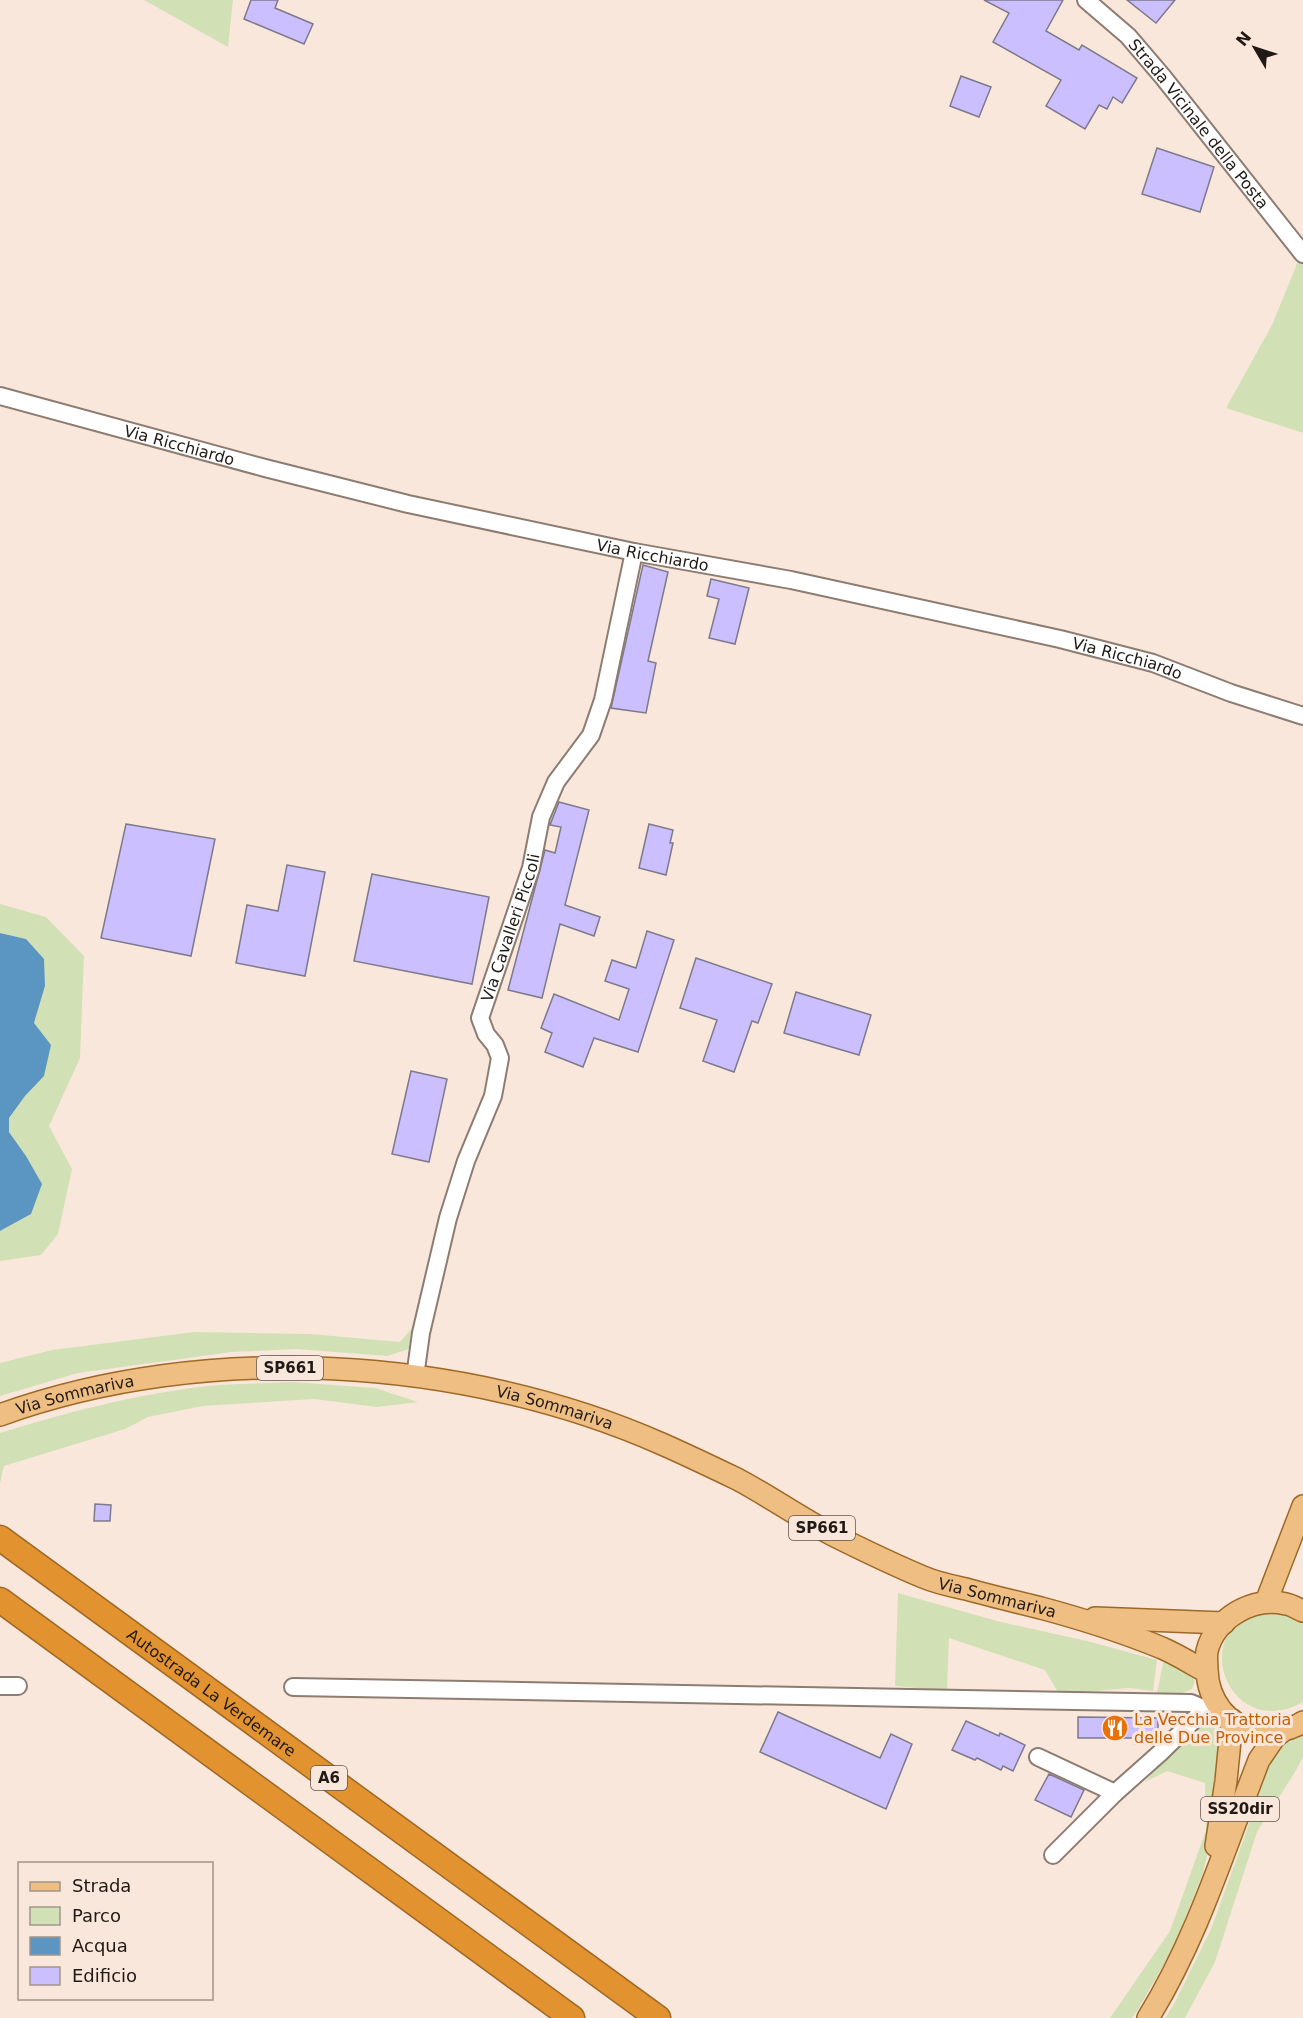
<svg xmlns="http://www.w3.org/2000/svg" width="1303" height="2018" viewBox="0 0 1303 2018" font-family="'DejaVu Sans',sans-serif">
	<style>
		.green { fill: #d2e1b5 }
		.water { fill: #5b95c1 }
		.building { fill: #ccbfff; stroke: #7d7a8b; stroke-width: 1.5 }
		.lines { fill: none; stroke-linecap: round; stroke-linejoin: round }
		.minor-casing { stroke: #8d7c71; stroke-width: 20 }
		.major-casing { stroke: #9e6826; stroke-width: 24 }
		.highway-casing { stroke: #9e6826; stroke-width: 27 }
		.minor { stroke: #fff; stroke-width: 16 }
		.major { stroke: #eebe82; stroke-width: 21 }
		.highway { stroke: #e2932f; stroke-width: 24 }
		.labels { text-anchor: middle; dominant-baseline: central; stroke-width: 6; stroke-linejoin: round; paint-order: stroke }
		.shield { fill: #fae7db; stroke: #615750; stroke-width: 1.5 }
		.shield-label { font-size: 15px; font-weight: bold; fill: #201915 }
		.street-label { font-size: 16px; fill: #201915; stroke: #fae7db }
		.food-label { font-size: 16px; fill: #c56008; stroke: #fae7db; text-anchor: start }
	</style>
	<rect width="100%" height="100%" fill="#fae7db"/>
	<!-- green -->
	<g class="green">
		<polygon points="144,0 233,0 228,47"/>
		<polygon points="1299,259 1303,265 1303,433 1226,408 1272,325"/>
		<polygon points="0,904 46,917 84,956 80,1058 49,1126 72,1169 58,1234 41,1255 0,1261 0,1231 31,1214 26,1156 9,1132 9,1118 25,1096 44,1076 34,1023 45,986 26,939 0,933"/>
		<polygon points="412,1328 409,1349 387,1356 296,1349 232,1352 78,1373 0,1396 0,1363 52,1350 194,1332 311,1334 400,1342"/>
		<path d="M292,1382L375,1388L418,1402L377,1407L314,1399L203,1406L148,1417L125,1429L4,1466L0,1483V1433L3,1432C65,1413 126,1397 191,1388C224,1383 258,1384 292,1382Z"/>
		<polygon points="898,1593 997,1621 1087,1641 1157,1660 1153,1691 1130,1688 1059,1694 1045,1670 949,1638 947,1691 895,1686"/>
		<path d="M1266,1609L1303,1618V1702C1236,1740 1193,1648 1245,1617C1251,1614 1260,1612 1266,1609Z"/>
		<polygon points="1164,1659 1189,1671 1195,1681 1192,1689 1179,1694 1157,1693"/>
		<polygon points="1208,1717 1219,1720 1227,1738 1214,1828 1203,1873 1174,1947 1137,2011 1132,2018 1110,2018 1170,1931 1206,1830 1205,1783 1167,1771 1145,1782 1169,1754"/>
		<polygon points="1303,1734 1303,1757 1295,1772 1257,1832 1215,1962 1185,2018 1165,2018 1174,2004 1211,1929 1246,1833 1263,1776 1279,1747"/>
	</g>
	<!-- water -->
	<polygon class="water" points="0,933 26,939 44,959 45,986 34,1023 51,1045 44,1076 25,1096 9,1118 9,1132 26,1156 42,1184 31,1214 0,1231"/>
	<!-- building -->
	<g class="building">
		<polygon points="251,0 278,0 275,8 313,24 304,44 244,19"/>
		<polygon points="984,0 1063,0 1046,31 1079,50 1082,45 1137,78 1122,103 1113,97 1107,109 1099,105 1085,129 1046,106 1061,80 993,42 1009,13"/>
		<polygon points="1127,0 1175,0 1156,23"/>
		<polygon points="961,76 991,87 979,117 950,106"/>
		<polygon points="1157,148 1214,167 1200,212 1142,194"/>
		<polygon points="643,565 668,572 648,661 656,663 646,713 611,708"/>
		<polygon points="711,579 749,588 735,644 709,638 719,599 707,596"/>
		<polygon points="559,802 589,810 565,905 600,917 594,936 560,924 542,998 508,990 545,850 555,853 561,827 550,825"/>
		<polygon points="126,824 215,839 191,956 101,938"/>
		<polygon points="649,824 673,830 670,843 673,843 666,875 639,868"/>
		<polygon points="287,865 325,872 305,976 236,963 247,905 278,911"/>
		<polygon points="372,874 489,897 472,984 354,961"/>
		<polygon points="647,931 674,940 638,1052 594,1038 583,1067 545,1052 552,1033 541,1028 554,994 619,1020 629,989 605,981 612,960 636,968"/>
		<polygon points="696,958 772,984 758,1023 752,1021 734,1072 703,1061 717,1020 680,1008"/>
		<polygon points="796,992 871,1015 859,1055 784,1033"/>
		<polygon points="411,1071 447,1079 429,1162 392,1154"/>
		<polygon points="95,1504 111,1505 110,1521 94,1521"/>
		<polygon points="778,1712 880,1758 891,1734 912,1744 886,1809 760,1752"/>
		<polygon points="1078,1717 1158,1718 1158,1741 1154,1744 1135,1744 1135,1738 1078,1738"/>
		<polygon points="966,1721 999,1736 1000,1733 1025,1745 1013,1771 1003,1766 1001,1770 977,1758 975,1760 952,1750"/>
		<polygon points="1049,1774 1084,1790 1071,1817 1035,1800"/>
	</g>
	<g class="lines">
		<defs>
			<g id="minor">
				<path id="s1" d="M1086,0L1128,36L1163,77L1303,254"/>
				<path id="s2" d="M0,396L265,468L408,504L634,552L791,580L1060,639L1153,663L1231,693L1303,716"/>
				<path id="s3" d="M415,1377L421,1333L448,1218L466,1161L493,1096L500,1058L495,1045L486,1034L480,1018L531,868L541,817L556,782L591,735L603,700L634,552"/>
				<polyline points="0,1686 18,1686"/>
				<polyline points="293,1687 1191,1703 1205,1709 1221,1710"/>
				<polyline points="1038,1757 1115,1793"/>
				<polyline points="1053,1855 1115,1793 1160,1753 1205,1709"/>
			</g>
			<g id="major">
				<path id="s4" d="M0,1415C205,1341 463,1356 662,1444C687,1455 712,1467 737,1479C769,1496 799,1517 831,1534C861,1549 892,1564 923,1577C937,1583 952,1586 966,1589C991,1596 1016,1602 1041,1608C1082,1619 1123,1632 1162,1648C1178,1655 1192,1664 1207,1672"/>
				<polyline points="1266,1602 1303,1506"/>
				<path d="M1303,1611C1298,1609 1292,1605 1286,1604C1253,1596 1215,1618 1207,1651C1206,1657 1207,1664 1207,1670C1208,1700 1227,1727 1259,1731C1275,1732 1289,1731 1303,1722"/>
				<polyline points="1095,1618 1224,1623"/>
				<polyline points="1216,1846 1226,1781 1232,1720"/>
				<path d="M1148,2018C1197,1939 1225,1847 1259,1760L1274,1738L1284,1730"/>
			</g>
			<g id="highway">
				<path id="s5" d="M0,1538L658,2018"/>
				<polyline points="0,1600 572,2018"/>
			</g>
		</defs>
		<!-- minor casing -->
		<use href="#minor" class="minor-casing"/>
		<!-- major casing -->
		<use href="#major" class="major-casing"/>
		<!-- highway casing -->
		<use href="#highway" class="highway-casing"/>
		<!-- minor -->
		<use href="#minor" class="minor"/>
		<!-- major -->
		<use href="#major" class="major"/>
		<!-- highway -->
		<use href="#highway" class="highway"/>
	</g>
	<!-- icons -->
	<defs>
		<symbol id="restaurant-disc" viewBox="-11 -11 22 22"><circle r="9.5" fill="#e8710a" stroke="#fae7db"/><path d="M-5-6h1v4h1v-4h1v4h1v-4h1v5L-1.5 .5V6h-2V.5L-5-1ZM5-6V6H3V1.5H1.5Q1.5-4 5-6Z" fill="#fff"/></symbol>
	</defs>
	<g fill-rule="evenodd">
		<use href="#restaurant-disc" x="1100" y="1713" width="30" height="30"/>
	</g>
	<g class="labels">
		<!-- shield labels -->
		<g class="shield">
			<rect x="257" y="1356" width="66" height="24" rx="4.5"/>
			<rect x="789" y="1516" width="66" height="24" rx="4.5"/>
			<rect x="311" y="1766" width="36" height="24" rx="4.5"/>
			<rect x="1201" y="1797" width="78" height="24" rx="4.5"/>
		</g>
		<g class="shield-label">
			<text x="290" y="1368">SP661</text>
			<text x="822" y="1528">SP661</text>
			<text x="329" y="1778">A6</text>
			<text x="1240" y="1809">SS20dir</text>
		</g>
		<!-- street labels -->
		<g class="street-label">
			<text stroke="none"><textPath href="#s1" startOffset="168">Strada Vicinale della Posta</textPath></text>
			<text stroke="none"><textPath href="#s2" startOffset="186">Via Ricchiardo</textPath></text>
			<text stroke="none"><textPath href="#s2" startOffset="672">Via Ricchiardo</textPath></text>
			<text stroke="none"><textPath href="#s2" startOffset="1158">Via Ricchiardo</textPath></text>
			<text stroke="none"><textPath href="#s3" startOffset="472">Via Cavalleri Piccoli</textPath></text>
			<text stroke="none"><textPath href="#s4" startOffset="78">Via Sommariva</textPath></text>
			<text stroke="none"><textPath href="#s4" startOffset="564">Via Sommariva</textPath></text>
			<text stroke="none"><textPath href="#s4" startOffset="1048">Via Sommariva</textPath></text>
			<text stroke="none"><textPath href="#s5" startOffset="262">Autostrada La Verdemare</textPath></text>
		</g>
		<!-- food labels -->
		<g class="food-label">
			<text x="1134" y="1719">La Vecchia Trattoria<tspan x="1134" dy="18">delle Due Province</tspan></text>
		</g>
	</g>
	<!-- legend -->
	<rect x="18" y="1862" width="195" height="138" fill="#fae7db" stroke="#a3958c" stroke-width="1.5"/>
	<rect x="30" y="1882" width="30" height="9" fill="#eebe82" stroke="#a3958c" stroke-width="1.5"/>
	<text x="72" y="1892" font-size="18" fill="#201915">Strada</text>
	<rect x="30" y="1907" width="30" height="18" fill="#d2e1b5" stroke="#a3958c" stroke-width="1.5"/>
	<text x="72" y="1922" font-size="18" fill="#201915">Parco</text>
	<rect x="30" y="1937" width="30" height="18" fill="#5b95c1" stroke="#a3958c" stroke-width="1.5"/>
	<text x="72" y="1952" font-size="18" fill="#201915">Acqua</text>
	<rect x="30" y="1967" width="30" height="18" fill="#ccbfff" stroke="#a3958c" stroke-width="1.5"/>
	<text x="72" y="1982" font-size="18" fill="#201915">Edificio</text>
	<!-- north arrow -->
	<g transform="translate(1255 48) rotate(309)" stroke="#fae7db" stroke-width="4.5" paint-order="stroke">
	<path d="M0-4.5L10 22L0 15L-10 22Z" fill="#201915"/>
	<text y="-9" font-size="16" font-weight="bold" text-anchor="middle" fill="#201915">N</text>
	</g>
</svg>
